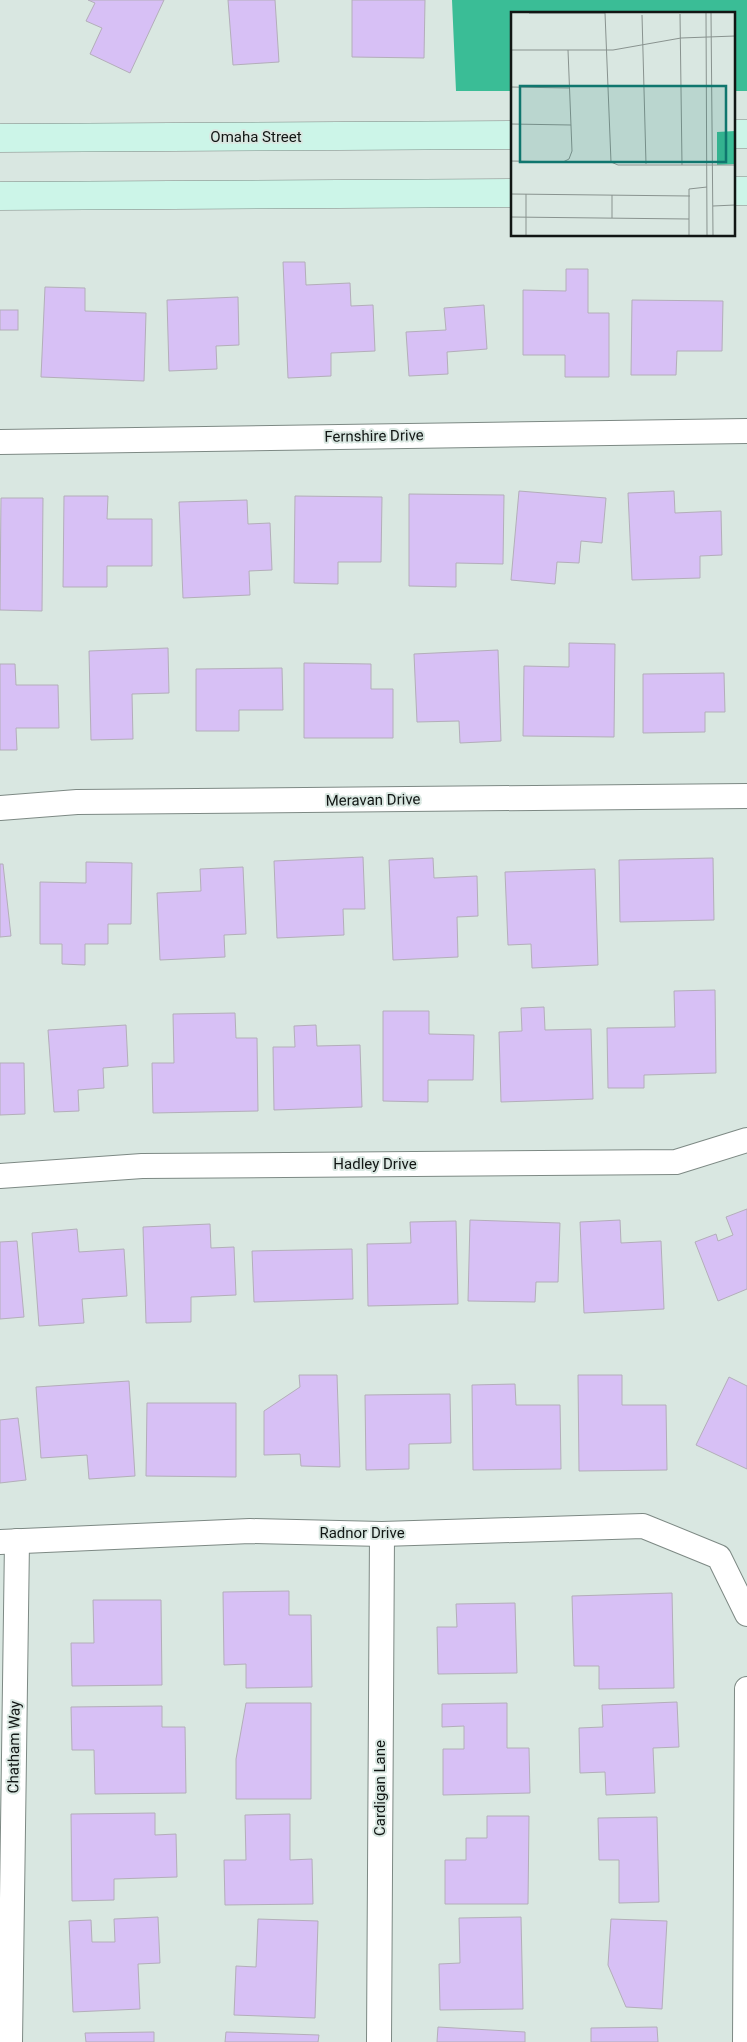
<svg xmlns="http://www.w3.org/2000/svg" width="747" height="2042" viewBox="0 0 747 2042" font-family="Roboto,sans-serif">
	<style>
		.water { fill: #3abd96 }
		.building { fill: #d7c0f5; stroke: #b3aeb9 }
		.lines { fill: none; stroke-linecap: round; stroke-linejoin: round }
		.street-casing { stroke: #7d8984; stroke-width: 26 }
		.secondary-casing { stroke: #7d8984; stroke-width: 29 }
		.street { stroke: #fff; stroke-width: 24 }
		.secondary { stroke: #ccf5e8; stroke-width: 28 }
		.labels { text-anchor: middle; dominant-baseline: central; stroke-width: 4; stroke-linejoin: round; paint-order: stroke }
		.street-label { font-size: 15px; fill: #111614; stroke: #d9e7e1 }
		.inset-road { fill: none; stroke: #89938f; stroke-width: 1 }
		.view { fill: #0f766e; fill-opacity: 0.15; stroke: #0f766e; stroke-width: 2.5 }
		.inset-edge { fill: none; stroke: #111614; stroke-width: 2.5 }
	</style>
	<rect width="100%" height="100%" fill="#d9e7e1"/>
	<!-- water -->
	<polygon class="water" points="452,0 747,0 747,91 733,91 733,14 512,14 512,91 456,91"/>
	<!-- building -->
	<g class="building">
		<polygon points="88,0 164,0 130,73 90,54 102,28 86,21 95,3"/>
		<polygon points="228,0 275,0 279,62 233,65"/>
		<polygon points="352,0 425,0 424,58 352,57"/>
		<polygon points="283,262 305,262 306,285 350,283 351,306 373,305 375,351 331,353 331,376 288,378"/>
		<polygon points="566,269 588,269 588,313 609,313 609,377 565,377 565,355 523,355 523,290 566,291"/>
		<polygon points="45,287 85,288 85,311 146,313 144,381 41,377"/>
		<polygon points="238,297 239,345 216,346 217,369 169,371 167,300"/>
		<polygon points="632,300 723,301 722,351 677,351 676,375 631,375"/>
		<polygon points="484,305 487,349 447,352 448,374 409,376 406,332 446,330 444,308"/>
		<rect x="0" y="310" width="18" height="20"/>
		<polygon points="519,491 606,498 602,543 581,541 579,563 557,562 555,584 511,580"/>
		<polygon points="674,491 675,513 721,511 722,555 700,556 700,578 632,580 628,493"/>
		<polygon points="409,494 504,495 503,564 456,563 456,587 409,586"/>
		<polygon points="64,496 108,496 107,519 152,519 152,566 107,566 107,587 63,587"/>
		<polygon points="295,496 382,497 381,562 338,562 338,584 294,583"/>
		<polygon points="1,498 43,498 42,611 0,610"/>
		<polygon points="247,500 248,524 270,523 272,570 249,571 250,595 183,598 179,502"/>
		<polygon points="569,643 615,644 614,737 523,736 524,666 569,667"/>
		<polygon points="168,648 169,693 132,694 133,739 91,740 89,651"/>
		<polygon points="498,650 501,741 460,743 459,721 417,722 414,654"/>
		<polygon points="304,663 371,664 371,689 393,689 393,738 304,738"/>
		<polygon points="0,664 15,664 16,685 58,685 59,728 16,728 17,750 0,750"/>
		<polygon points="282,668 283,710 239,710 239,731 196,731 196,669"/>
		<polygon points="724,673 725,712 705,712 705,732 643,733 643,674"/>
		<polygon points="363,857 365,909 343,909 344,935 277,938 274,861"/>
		<polygon points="433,858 434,878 477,876 478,916 457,917 458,957 393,960 389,860"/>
		<polygon points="713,858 714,920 620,922 619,860"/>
		<polygon points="86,862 132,863 131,924 108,924 108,944 85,944 85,965 62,964 62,944 40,944 40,882 86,883"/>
		<polygon points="0,864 3,864 11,936 0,937"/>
		<polygon points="243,867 246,934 224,935 225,957 160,960 157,893 201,891 200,869"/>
		<polygon points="595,869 598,965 532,968 531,944 508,945 505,872"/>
		<polygon points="715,990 716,1073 644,1075 644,1088 608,1088 607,1028 675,1027 674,991"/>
		<polygon points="544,1007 545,1030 591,1029 593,1099 501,1102 499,1032 522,1031 521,1008"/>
		<polygon points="383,1011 429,1011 429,1034 474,1035 473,1080 428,1080 428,1102 383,1101"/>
		<polygon points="235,1013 236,1038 257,1038 258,1111 153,1113 152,1063 174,1063 173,1014"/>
		<polygon points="126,1025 128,1066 103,1068 104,1088 78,1090 79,1111 54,1112 48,1030"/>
		<polygon points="316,1025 317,1046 360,1045 362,1107 274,1110 273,1047 295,1047 294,1026"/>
		<polygon points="0,1063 24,1063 25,1114 0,1115"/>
		<polygon points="747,1209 747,1289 718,1301 695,1242 716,1234 718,1241 733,1235 726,1217"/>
		<polygon points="470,1220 560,1223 558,1282 536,1282 535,1302 468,1301"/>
		<polygon points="620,1220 621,1243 661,1241 664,1309 584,1313 580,1222"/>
		<polygon points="456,1221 458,1304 368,1306 367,1244 411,1243 410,1222"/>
		<polygon points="210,1224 211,1248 234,1247 236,1295 191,1297 191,1322 146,1323 143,1227"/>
		<polygon points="77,1229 79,1252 124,1249 127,1296 82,1299 84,1323 39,1326 32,1233"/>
		<polygon points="17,1241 24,1317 0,1319 0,1242"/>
		<polygon points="352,1249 353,1299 254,1302 252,1251"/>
		<polygon points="299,1375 337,1375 340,1467 301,1466 300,1454 264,1455 264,1411 300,1387"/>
		<polygon points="578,1375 622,1375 622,1405 666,1405 667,1470 579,1471"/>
		<polygon points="729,1377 747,1386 747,1469 696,1445"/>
		<polygon points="129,1381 135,1476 89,1479 87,1455 41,1458 36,1387"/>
		<polygon points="515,1384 516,1405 560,1405 561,1469 473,1470 472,1385"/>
		<polygon points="450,1394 451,1443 409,1444 409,1469 366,1470 365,1395"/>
		<polygon points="147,1403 236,1403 236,1477 146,1476"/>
		<polygon points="18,1418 26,1480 0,1483 0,1420"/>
		<polygon points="289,1591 289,1615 311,1615 312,1687 246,1688 246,1664 224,1665 223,1592"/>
		<polygon points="672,1593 674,1688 599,1689 599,1666 574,1666 572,1596"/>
		<polygon points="93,1600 161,1600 162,1685 72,1686 71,1643 94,1643"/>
		<polygon points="515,1603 517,1673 438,1674 437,1627 457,1627 456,1604"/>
		<polygon points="677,1702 679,1747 653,1748 655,1793 606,1795 605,1772 580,1773 579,1728 603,1727 602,1705"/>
		<polygon points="246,1703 311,1703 311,1799 236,1799 236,1759"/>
		<polygon points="507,1703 507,1748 529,1748 530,1793 443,1795 443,1749 464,1749 464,1726 442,1727 442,1704"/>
		<polygon points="162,1706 162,1727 185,1727 186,1793 95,1794 94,1750 72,1750 71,1707"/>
		<polygon points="155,1813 155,1835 176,1834 177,1877 114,1879 114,1900 72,1901 71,1814"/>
		<polygon points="290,1814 290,1860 312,1859 313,1904 225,1905 224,1860 246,1860 245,1815"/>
		<polygon points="487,1816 529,1816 528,1904 445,1904 445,1860 466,1860 466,1838 487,1838"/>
		<polygon points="657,1817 659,1902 619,1903 619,1860 599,1860 598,1818"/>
		<polygon points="158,1917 160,1963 138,1964 140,2009 73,2012 69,1921 91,1920 92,1942 115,1942 114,1919"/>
		<polygon points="521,1917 523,2009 440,2010 439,1964 460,1963 459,1918"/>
		<polygon points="258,1919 318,1921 315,2018 234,2015 236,1966 256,1967"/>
		<polygon points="611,1919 667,1921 662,2009 626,2007 608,1965"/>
		<polygon points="438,2027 525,2032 525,2042 437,2042"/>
		<polygon points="657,2027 658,2042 591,2042 591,2028"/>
		<polygon points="154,2032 154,2042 86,2042 85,2033"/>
		<polygon points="226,2032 319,2035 318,2042 225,2042"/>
	</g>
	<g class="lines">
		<defs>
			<g id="street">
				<polyline points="0,442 747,431"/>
				<polyline points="0,808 77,802 747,796"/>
				<polyline points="0,1176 142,1166 676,1162 747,1140"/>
				<polyline points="0,1542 250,1531 382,1534 643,1526 719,1557 747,1614"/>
				<polyline points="10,2042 17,1541"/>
				<polyline points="379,2042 382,1534"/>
				<polyline points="745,2042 747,1689"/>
			</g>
			<g id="secondary">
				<polyline points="733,134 747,134"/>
				<polyline points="0,138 512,135"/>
				<polyline points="733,191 747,191"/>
				<polyline points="0,196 512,193"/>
			</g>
		</defs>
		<!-- street casing -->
		<use href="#street" class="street-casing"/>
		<!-- secondary casing -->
		<use href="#secondary" class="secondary-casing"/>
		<!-- street -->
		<use href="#street" class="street"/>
		<!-- secondary -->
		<use href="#secondary" class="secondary"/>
	</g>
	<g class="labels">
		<!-- street labels -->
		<g class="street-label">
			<text x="256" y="137">Omaha Street</text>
			<text transform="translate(374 436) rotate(-1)">Fernshire Drive</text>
			<text transform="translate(373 800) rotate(-1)">Meravan Drive</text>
			<text x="375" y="1164">Hadley Drive</text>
			<text x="362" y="1533">Radnor Drive</text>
			<text transform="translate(14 1747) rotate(-89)">Chatham Way</text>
			<text transform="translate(380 1788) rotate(-90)">Cardigan Lane</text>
		</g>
	</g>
	<!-- overview -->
	<g transform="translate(511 12)">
		<rect width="224" height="224" fill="#d9e7e1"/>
		<path d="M224,119V152L206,153V120Z" fill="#3abd96"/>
		<path class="inset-road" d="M18,1H94M94,1L100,150L107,153H224M195,1L196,223M200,1L202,223M169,2L171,153M131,3L135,152M0,38H102L170,26L224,24M0,75L59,76M0,112L60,113M0,149L52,150L58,147L61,139L57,38M0,182L179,184M15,182V223M202,194L224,193M0,205L178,207M101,206V183M178,223V177L196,175"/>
		<path class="view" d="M9,74H215V150H9Z"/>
		<rect width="224" height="224" class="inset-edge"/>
	</g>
</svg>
